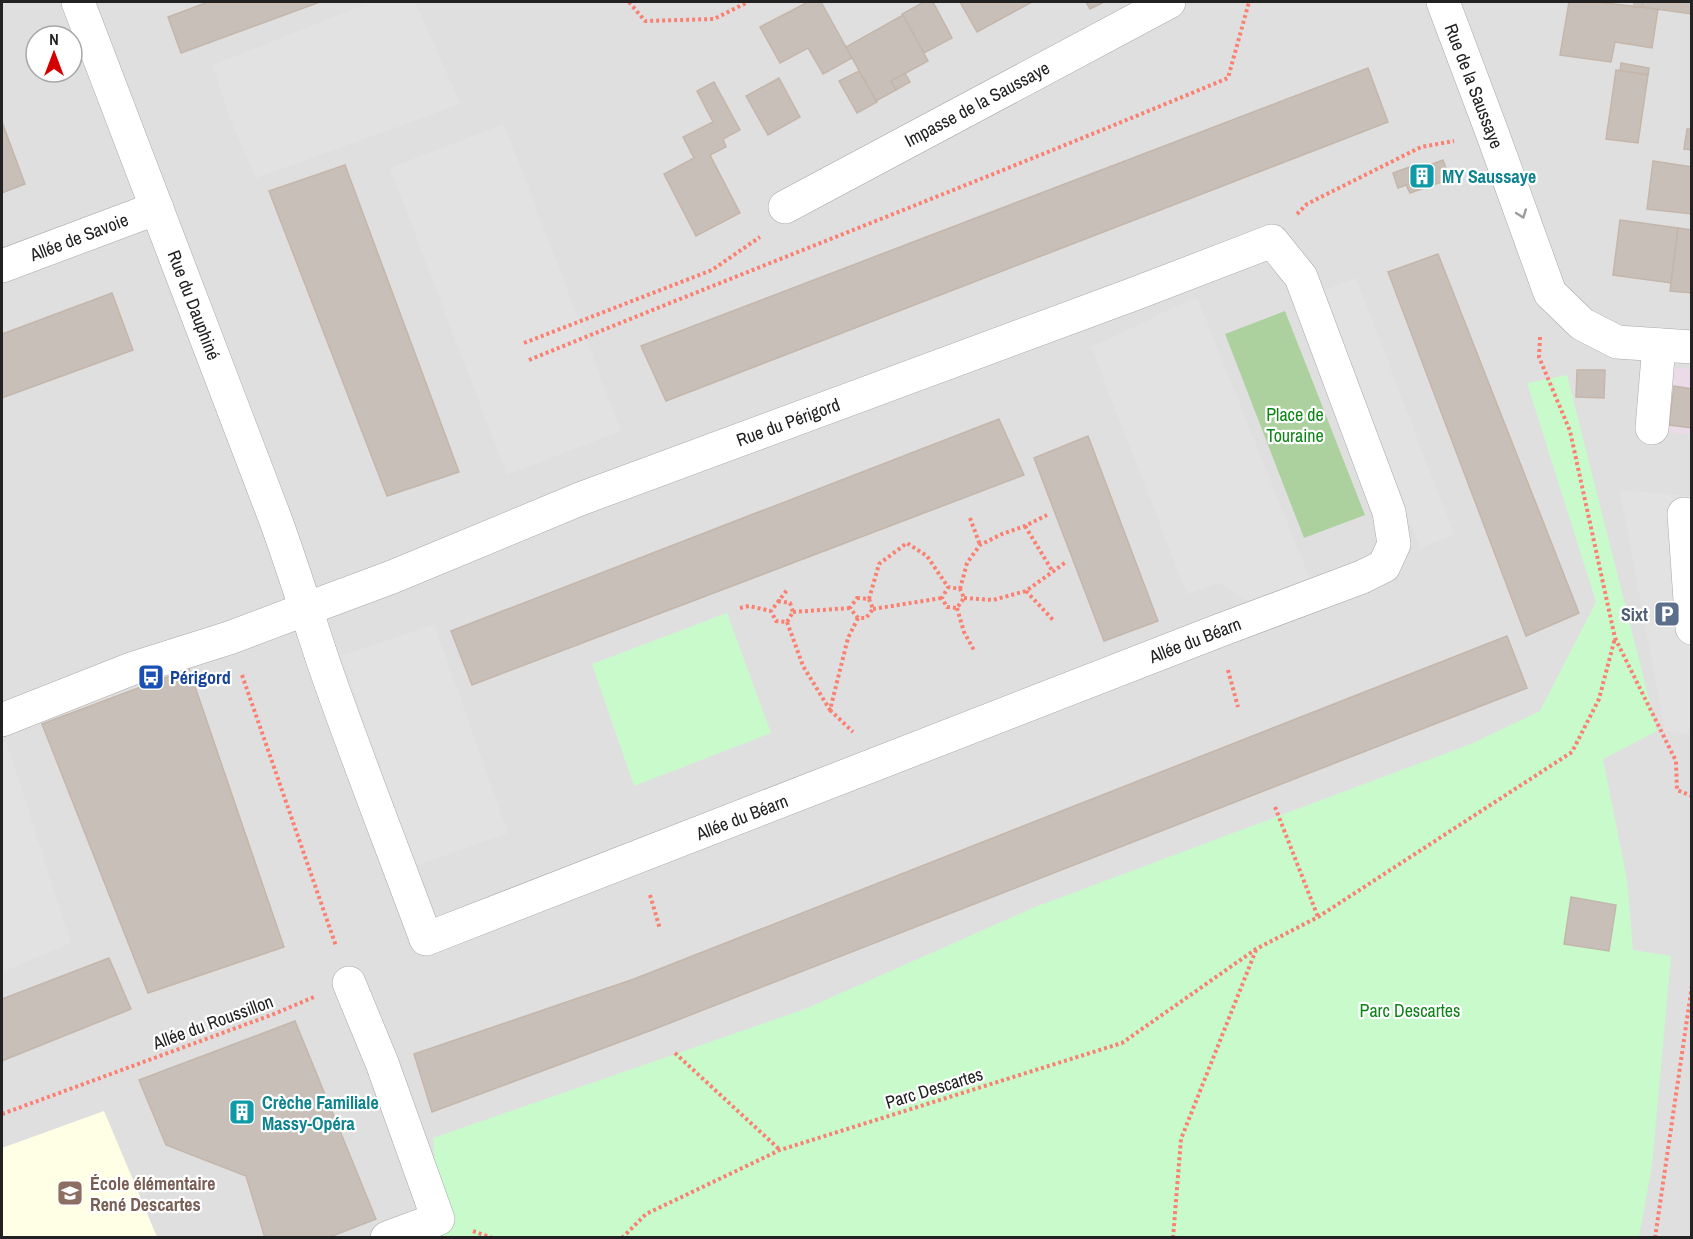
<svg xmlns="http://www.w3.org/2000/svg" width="1693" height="1239" viewBox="0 0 1693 1239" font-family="'Archivo Narrow',sans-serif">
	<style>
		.residential { fill: #e0dfdf; fill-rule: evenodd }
		.industrial { fill: #ebdbe8 }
		.education { fill: #ffffe5 }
		.forest { fill: #add19e }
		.park { fill: #c8facc }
		.parking { fill: #e2e2e2 }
		.building { fill: #c7bfb8; stroke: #c4b6ab; stroke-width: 1.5 }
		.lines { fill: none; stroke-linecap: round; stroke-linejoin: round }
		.minor-casing { stroke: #a9a9a9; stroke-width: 34 }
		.path { stroke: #fa8072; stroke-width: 4; stroke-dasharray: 3 3; stroke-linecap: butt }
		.minor { stroke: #fff; stroke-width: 33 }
		.oneway { stroke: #9c9c9c }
		.labels { text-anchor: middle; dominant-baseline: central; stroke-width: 4.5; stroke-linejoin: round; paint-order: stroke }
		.street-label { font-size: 18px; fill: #222; stroke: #fff }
		.culture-label { font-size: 18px; font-weight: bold; fill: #0d838f; stroke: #fff; text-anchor: start }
		.park-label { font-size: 18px; fill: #0c8416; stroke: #fff }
		.service-label { font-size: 18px; font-weight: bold; fill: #4e5e75; stroke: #fff; text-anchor: end }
		.transit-label { font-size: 18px; font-weight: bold; fill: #164399; stroke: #fff; text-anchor: start }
		.education-label { font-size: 18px; font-weight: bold; fill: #785e54; stroke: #fff; text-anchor: start }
	</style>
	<rect width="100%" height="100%" fill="#f2efe9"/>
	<!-- residential -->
	<path class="residential" d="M2,2H1691V1237H2ZM36,36H72V72H36Z"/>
	<!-- industrial -->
	<polygon class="industrial" points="1649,367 1691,369 1691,435 1645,429"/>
	<!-- education -->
	<polygon class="education" points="104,1111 157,1237 2,1237 2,1148"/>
	<!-- forest -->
	<polygon class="forest" points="1285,311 1365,515 1304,538 1225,334"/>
	<!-- park -->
	<g class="park">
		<polygon points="1567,375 1657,731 1603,759 1627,880 1633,950 1671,956 1652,1165 1639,1237 439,1237 433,1138 805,1009 1035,907 1471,744 1540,711 1596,602 1527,383"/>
		<polygon points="727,613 771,733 634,786 592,664"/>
	</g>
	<!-- parking -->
	<g class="parking">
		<polygon points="371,2 415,2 460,103 431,115 256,178 231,121 213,65"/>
		<polygon points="504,124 621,431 507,475 390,168"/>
		<polygon points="1356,278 1454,535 1420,548 1322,291"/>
		<polygon points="1197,297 1312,584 1252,605 1219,583 1187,594 1091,347 1145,322 1159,314"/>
		<polygon points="1620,490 1691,496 1691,735 1665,731"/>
		<polygon points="434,624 508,833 415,866 341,656"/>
		<polygon points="6,741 71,943 2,972 2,743"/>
	</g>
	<!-- building -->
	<g class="building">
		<polygon points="208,2 320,2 181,53 168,17"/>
		<polygon points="808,2 821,2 852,58 823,74 808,48 780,63 760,27"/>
		<polygon points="924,2 933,2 952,38 924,53 902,14"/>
		<polygon points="960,2 1032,2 977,32"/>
		<polygon points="1086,2 1104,2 1090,9"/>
		<polygon points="1569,2 1596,2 1658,9 1652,48 1615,42 1611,62 1560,55"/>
		<polygon points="1634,2 1643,2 1642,7 1634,7"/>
		<polygon points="1643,2 1692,2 1692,14 1642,7"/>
		<polygon points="903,15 928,61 891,81 896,90 876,101 846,47"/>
		<polygon points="1621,63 1649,68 1648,75 1620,71"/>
		<polygon points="1368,68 1388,122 666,401 641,346"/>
		<polygon points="1616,70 1648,75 1638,143 1606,139"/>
		<polygon points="859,71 877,102 857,113 839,81"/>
		<polygon points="905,73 910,82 896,90 891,81"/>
		<polygon points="779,78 800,117 768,135 746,96"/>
		<polygon points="714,82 740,130 723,139 726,147 710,155 740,213 696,236 664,174 694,158 683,137 713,122 697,91"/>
		<polygon points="2,122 25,184 2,193"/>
		<polygon points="1687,129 1692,129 1692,150 1684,149"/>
		<polygon points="1443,160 1450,179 1410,193 1406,185 1398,188 1393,173 1415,165 1416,170"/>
		<polygon points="1653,161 1692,167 1692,214 1647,209"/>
		<polygon points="345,165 459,472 387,496 269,191"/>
		<polygon points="1620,220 1678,228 1671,283 1613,275"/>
		<polygon points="1678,228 1692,230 1692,293 1670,291"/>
		<polygon points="1438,254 1579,613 1526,636 1388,272"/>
		<polygon points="112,293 133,350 2,398 2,334"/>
		<polygon points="1577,370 1605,370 1604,398 1576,397"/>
		<polygon points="1674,386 1692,389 1692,428 1669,425"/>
		<polygon points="999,419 1024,475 472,685 451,631"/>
		<polygon points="1088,436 1158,621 1104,641 1034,458"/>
		<polygon points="1507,636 1527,688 652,1030 432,1112 414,1054 634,979"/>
		<polygon points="189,669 284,947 148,993 42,724"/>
		<polygon points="1571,897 1616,905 1609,951 1564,944"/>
		<polygon points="109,958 131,1009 2,1061 2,999"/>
		<polygon points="295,1021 376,1219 327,1238 265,1238 246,1176 166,1145 139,1080"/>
	</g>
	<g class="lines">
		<defs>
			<g id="minor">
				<polyline points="1443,2 1493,135 1550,293 1582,324 1617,342 1692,347"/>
				<polyline points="785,207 1169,2"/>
				<polyline points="2,266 157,208"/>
				<polyline points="1652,428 1659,345"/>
				<polyline points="1684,514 1692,628"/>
				<path d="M2,720L131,669L229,638L306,609L392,577L580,499L1134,294L1272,241L1301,277L1389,512L1394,544L1384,566L1362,577L1218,631L426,939C392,847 356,756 324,664C308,616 293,568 276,521L78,2"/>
				<polyline points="349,983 382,1063 438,1219 387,1238"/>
			</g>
		</defs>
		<!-- minor casing -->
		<use href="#minor" class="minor-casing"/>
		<!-- path -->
		<g class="path">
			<polyline points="629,2 645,21 714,19 748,2"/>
			<polyline points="1297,214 1307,204 1421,147 1454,141"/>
			<polyline points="1540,337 1539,357 1570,431 1615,638 1676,761 1677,790 1692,796"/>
			<polyline points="524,343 712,270 760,237"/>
			<path d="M529,360C762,265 996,175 1228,78L1249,2"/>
			<polyline points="970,518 980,545"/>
			<polyline points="1025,526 1053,572"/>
			<polyline points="960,589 967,563 980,545 1002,534 1025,526 1047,515"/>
			<polyline points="1026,591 1054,621"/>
			<polygon points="857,598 869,599 873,609 866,618 858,618 850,608"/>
			<polyline points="964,598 993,600 1026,591 1066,562"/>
			<polyline points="869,599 879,564 907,543 927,556 948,587 960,589 964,598 957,608 947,607 942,598 948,587"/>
			<polyline points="778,601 790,603 793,612 787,622 776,621 771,611 787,590"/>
			<polyline points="740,608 749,606 771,611"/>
			<polyline points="957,608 964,632 975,652"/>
			<polyline points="873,609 942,598"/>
			<polyline points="793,612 850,608"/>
			<polyline points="787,622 803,666 830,710 848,638 858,618"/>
			<polyline points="1228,670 1238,707"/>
			<polyline points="242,675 336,946"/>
			<polyline points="830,710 853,732"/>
			<polyline points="1275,807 1318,917"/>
			<polyline points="650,895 660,929"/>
			<polyline points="675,1053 780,1150"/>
			<polyline points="2,1114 274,1014 314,997"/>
			<polyline points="473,1231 492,1238"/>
			<polyline points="622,1238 646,1214 780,1150 1122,1043 1256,949 1318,917 1572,752 1599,699 1615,638"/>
			<polyline points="1173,1238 1181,1139 1256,950"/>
			<polyline points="1655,1238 1692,985"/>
		</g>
		<!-- minor -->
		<use href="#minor" class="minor"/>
	</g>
	<!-- one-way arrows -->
	<defs><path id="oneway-chevron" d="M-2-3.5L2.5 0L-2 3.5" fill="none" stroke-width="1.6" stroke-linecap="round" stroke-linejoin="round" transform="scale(1.5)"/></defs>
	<use class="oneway" href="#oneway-chevron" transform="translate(1522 214) rotate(70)"/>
	<!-- icons -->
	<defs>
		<symbol id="building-square" viewBox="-11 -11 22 22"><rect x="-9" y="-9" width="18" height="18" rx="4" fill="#0f9aa8" stroke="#fff"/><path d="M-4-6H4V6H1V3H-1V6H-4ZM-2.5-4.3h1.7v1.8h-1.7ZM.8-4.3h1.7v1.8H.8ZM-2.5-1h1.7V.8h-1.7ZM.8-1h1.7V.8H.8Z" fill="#fff"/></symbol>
		<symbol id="parking-square" viewBox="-11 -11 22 22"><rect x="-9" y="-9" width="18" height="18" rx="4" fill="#5c6f8a" stroke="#fff"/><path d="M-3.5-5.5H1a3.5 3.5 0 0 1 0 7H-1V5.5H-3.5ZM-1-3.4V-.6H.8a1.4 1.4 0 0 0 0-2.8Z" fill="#fff"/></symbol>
		<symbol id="bus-square" viewBox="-11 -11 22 22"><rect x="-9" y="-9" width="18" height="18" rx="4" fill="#1a4fb4" stroke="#fff"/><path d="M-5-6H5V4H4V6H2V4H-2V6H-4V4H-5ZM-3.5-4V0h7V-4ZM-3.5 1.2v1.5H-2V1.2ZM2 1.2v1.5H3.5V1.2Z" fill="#fff"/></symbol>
		<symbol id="school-square" viewBox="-11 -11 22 22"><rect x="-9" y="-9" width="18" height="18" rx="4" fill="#8d6e63" stroke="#fff"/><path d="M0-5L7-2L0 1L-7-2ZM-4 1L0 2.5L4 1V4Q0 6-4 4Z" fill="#fff"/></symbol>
	</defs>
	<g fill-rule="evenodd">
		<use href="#building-square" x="1407" y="161" width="30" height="30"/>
		<use href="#parking-square" x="1652" y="599" width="30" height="30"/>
		<use href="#bus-square" x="136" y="662" width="30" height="30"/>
		<use href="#building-square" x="227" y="1097" width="30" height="30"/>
		<use href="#school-square" x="55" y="1178" width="30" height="30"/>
	</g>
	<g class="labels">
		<!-- street labels -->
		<g class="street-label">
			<text transform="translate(1474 86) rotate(69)">Rue de la Saussaye</text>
			<text transform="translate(977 104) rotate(-28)">Impasse de la Saussaye</text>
			<text transform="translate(79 237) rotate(-21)">Allée de Savoie</text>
			<text transform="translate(194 305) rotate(69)">Rue du Dauphiné</text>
			<text transform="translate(788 422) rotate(-20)">Rue du Périgord</text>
			<text transform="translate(1195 640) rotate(-21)">Allée du Béarn</text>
			<text transform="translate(742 817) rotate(-21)">Allée du Béarn</text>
			<text transform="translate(213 1022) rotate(-20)">Allée du Roussillon</text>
			<text transform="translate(934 1088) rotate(-17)">Parc Descartes</text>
		</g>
		<!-- culture labels -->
		<g class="culture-label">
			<text x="1442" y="176">MY Saussaye</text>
			<text x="262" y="1102">Crèche Familiale<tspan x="262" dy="21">Massy-Opéra</tspan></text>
		</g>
		<!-- park labels -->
		<g class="park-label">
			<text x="1295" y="414">Place de<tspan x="1295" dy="21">Touraine</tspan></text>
			<text x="1410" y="1010">Parc Descartes</text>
		</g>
		<!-- service labels -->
		<g class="service-label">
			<text x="1648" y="614">Sixt</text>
		</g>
		<!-- transit labels -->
		<g class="transit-label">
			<text x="170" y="677">Périgord</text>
		</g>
		<!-- education labels -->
		<g class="education-label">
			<text x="90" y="1183">École élémentaire<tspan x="90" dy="21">René Descartes</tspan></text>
		</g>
	</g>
	<!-- border -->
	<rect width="1693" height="1239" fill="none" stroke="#222222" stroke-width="6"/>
	<!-- north arrow -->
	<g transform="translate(54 54)"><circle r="28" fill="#ffffff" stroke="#a7a7a7" stroke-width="1.5"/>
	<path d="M0-4.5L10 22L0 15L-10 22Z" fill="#d40000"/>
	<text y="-9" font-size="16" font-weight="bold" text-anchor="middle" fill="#222222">N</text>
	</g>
</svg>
